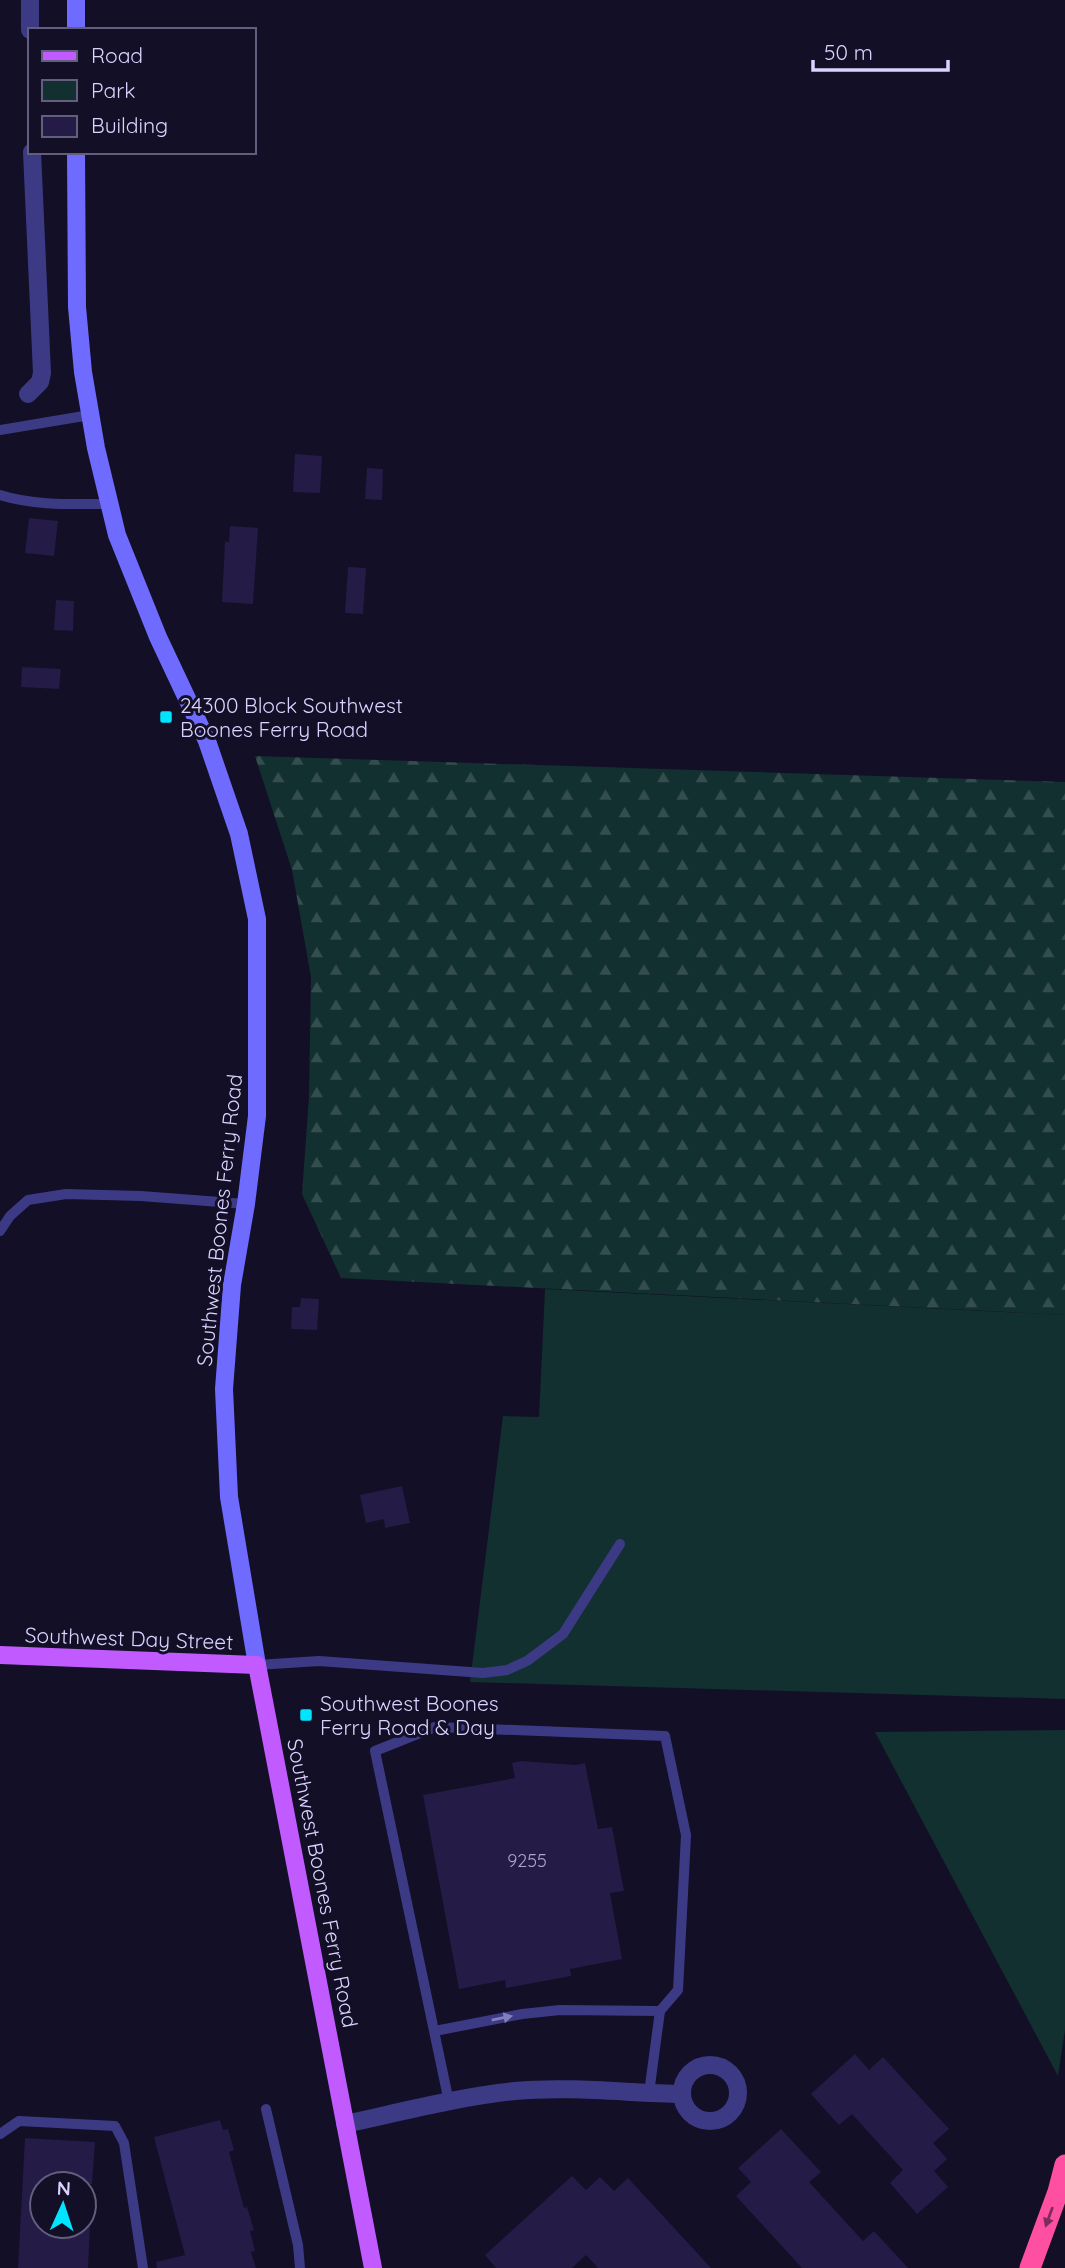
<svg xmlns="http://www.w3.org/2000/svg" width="1065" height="2268" viewBox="0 0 1065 2268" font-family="Quicksand,sans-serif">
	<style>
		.green { fill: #12302f }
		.forest { fill: url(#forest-firs) }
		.building { fill: #241b47 }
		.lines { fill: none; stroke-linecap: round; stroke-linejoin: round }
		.service { stroke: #3d3a85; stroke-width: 10 }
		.minor { stroke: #3d3a85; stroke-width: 18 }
		.secondary { stroke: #6f6bff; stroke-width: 18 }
		.primary { stroke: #c25bff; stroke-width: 18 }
		.motorway { stroke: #ff4fa3; stroke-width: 21 }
		.oneway { fill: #837fbc }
		.oneway2 { fill: #7d2c5e }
		.poi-dot { fill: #00e5ff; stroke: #130f26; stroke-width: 2.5 }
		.labels { text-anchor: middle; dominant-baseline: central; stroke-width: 6; stroke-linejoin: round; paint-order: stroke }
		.number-label { font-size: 18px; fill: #aca6d1 }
		.poi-label { font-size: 21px; fill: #d9d4ff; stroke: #130f26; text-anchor: start }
		.street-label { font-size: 21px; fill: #d9d4ff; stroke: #130f26 }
	</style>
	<defs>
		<pattern id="forest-firs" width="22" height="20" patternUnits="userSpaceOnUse" patternTransform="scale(1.75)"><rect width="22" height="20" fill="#12302f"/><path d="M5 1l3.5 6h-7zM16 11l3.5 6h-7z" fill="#344d4e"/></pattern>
	</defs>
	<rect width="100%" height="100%" fill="#130f26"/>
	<!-- green -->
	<g class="green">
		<polygon points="545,1289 1065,1315 1065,1699 470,1682 503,1416 539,1417"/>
		<polygon points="1065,1730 1065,2030 1058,2076 875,1732"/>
	</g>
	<!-- forest -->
	<polygon class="forest" points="255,756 1065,782 1065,1315 341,1278 302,1194 309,1097 311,977 292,870"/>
	<!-- building -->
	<g class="building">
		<polygon points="295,454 322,456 320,493 293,492"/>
		<polygon points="367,468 383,469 382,500 365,499"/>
		<polygon points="29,518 58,521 54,556 25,553"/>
		<polygon points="230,526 258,528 253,604 222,602 225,542 229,542"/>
		<polygon points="348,567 366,568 363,614 345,613"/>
		<polygon points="56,600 74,601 73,631 54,630"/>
		<polygon points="22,667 61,669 59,689 21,687"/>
		<polygon points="301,1298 319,1299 317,1330 291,1329 292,1307 300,1307"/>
		<polygon points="402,1486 410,1523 385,1528 384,1519 366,1523 360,1495"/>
		<polygon points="521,1761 576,1765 585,1763 598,1829 612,1827 624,1891 610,1893 622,1959 570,1969 571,1976 506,1988 505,1980 459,1989 423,1795 515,1778 512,1763"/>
		<polygon points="855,2054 869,2070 883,2057 949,2129 933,2143 947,2159 934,2171 948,2187 917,2214 890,2183 903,2170 852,2114 839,2125 811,2094"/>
		<polygon points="220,2120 223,2130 228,2129 234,2150 229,2152 244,2208 247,2207 254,2230 250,2231 255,2251 251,2252 256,2268 157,2268 156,2262 185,2255 154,2137"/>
		<polygon points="781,2129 821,2172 809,2182 863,2241 874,2231 908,2268 802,2268 736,2196 751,2182 738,2168"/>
		<polygon points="25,2138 95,2142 92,2184 42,2184 42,2226 90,2226 88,2268 18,2268"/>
		<polygon points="572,2176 586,2190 600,2177 614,2191 628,2178 711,2268 598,2268 586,2255 572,2268 496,2268 485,2255"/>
	</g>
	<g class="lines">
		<!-- service -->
		<g class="service">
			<polyline points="0,430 90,415"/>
			<path d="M0,495C35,506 73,504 110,504"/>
			<polyline points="0,1231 10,1216 28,1200 66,1194 141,1196 246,1204"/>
			<polyline points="257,1665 319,1661 483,1673 507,1670 527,1661 563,1634 620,1544"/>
			<polyline points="435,2031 522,2014 560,2010 660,2011"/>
			<polyline points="449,2102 375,1751 435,1727 665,1736 686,1835 678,1990 660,2011 649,2093"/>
			<polyline points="266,2109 298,2245 300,2268"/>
			<polyline points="0,2134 19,2121 115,2126 124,2143 143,2268"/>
		</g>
		<!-- minor -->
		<g class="minor">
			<polyline points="30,0 30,30"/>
			<polyline points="28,394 40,382 42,373 32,152"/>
			<circle cx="710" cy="2093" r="28"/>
			<path d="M345,2124C401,2112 458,2097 515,2091C570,2086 627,2093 682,2094"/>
		</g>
		<!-- secondary -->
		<g class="secondary">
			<polyline points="76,0 76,30"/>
			<polyline points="76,152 77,307 83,372 96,448 117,535 158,637 207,741 239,834 257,919 257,1116 246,1204 232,1285 224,1389 229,1497 257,1665"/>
		</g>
		<!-- primary -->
		<polyline class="primary" points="0,1655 257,1665 373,2268"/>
		<!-- motorway -->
		<polyline class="motorway" points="1030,2268 1058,2192 1065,2165"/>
	</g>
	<!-- one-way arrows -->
	<defs><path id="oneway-solid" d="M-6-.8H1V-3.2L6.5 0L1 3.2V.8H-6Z" transform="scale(1.75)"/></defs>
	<use class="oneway" href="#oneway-solid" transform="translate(502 2018) rotate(-11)"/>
	<use class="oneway2" href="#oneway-solid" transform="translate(1049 2217) rotate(110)"/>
	<!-- markers -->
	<g class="poi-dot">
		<rect x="159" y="710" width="14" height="14" rx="3.5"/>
		<rect x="299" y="1708" width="14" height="14" rx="3.5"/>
	</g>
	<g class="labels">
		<!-- number labels -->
		<g class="number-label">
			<text x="527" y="1860">9255</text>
		</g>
		<!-- poi labels -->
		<g class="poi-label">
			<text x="180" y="705">24300 Block Southwest<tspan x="180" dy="24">Boones Ferry Road</tspan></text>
			<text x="320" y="1703">Southwest Boones<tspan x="320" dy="24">Ferry Road &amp; Day</tspan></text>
		</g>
		<!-- street labels -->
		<g class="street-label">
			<text transform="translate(219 1220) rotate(-84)">Southwest Boones Ferry Road</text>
			<text transform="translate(129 1638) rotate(2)">Southwest Day Street</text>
			<text transform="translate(323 1883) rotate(79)">Southwest Boones Ferry Road</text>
		</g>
	</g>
	<!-- legend -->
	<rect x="28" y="28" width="228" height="126" fill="#130f26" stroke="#625e7d" stroke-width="2"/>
	<rect x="42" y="51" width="35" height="10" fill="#c25bff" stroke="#625e7d" stroke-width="2"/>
	<text x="91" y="63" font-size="21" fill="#d9d4ff">Road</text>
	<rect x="42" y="80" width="35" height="21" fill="#12302f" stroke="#625e7d" stroke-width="2"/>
	<text x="91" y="98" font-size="21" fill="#d9d4ff">Park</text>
	<rect x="42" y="116" width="35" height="21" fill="#241b47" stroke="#625e7d" stroke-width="2"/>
	<text x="91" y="133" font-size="21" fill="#d9d4ff">Building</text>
	<!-- north arrow -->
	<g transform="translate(63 2205) rotate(3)"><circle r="33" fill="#130f26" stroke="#625e7d" stroke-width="2"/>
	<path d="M0-5L12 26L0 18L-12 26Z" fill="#00e5ff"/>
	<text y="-10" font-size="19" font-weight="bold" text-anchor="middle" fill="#d9d4ff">N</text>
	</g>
	<!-- scale -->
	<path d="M813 60v10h135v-10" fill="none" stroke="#d9d4ff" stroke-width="3.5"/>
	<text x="824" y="60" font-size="21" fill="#d9d4ff" stroke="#130f26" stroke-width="5" paint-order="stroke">50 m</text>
</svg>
